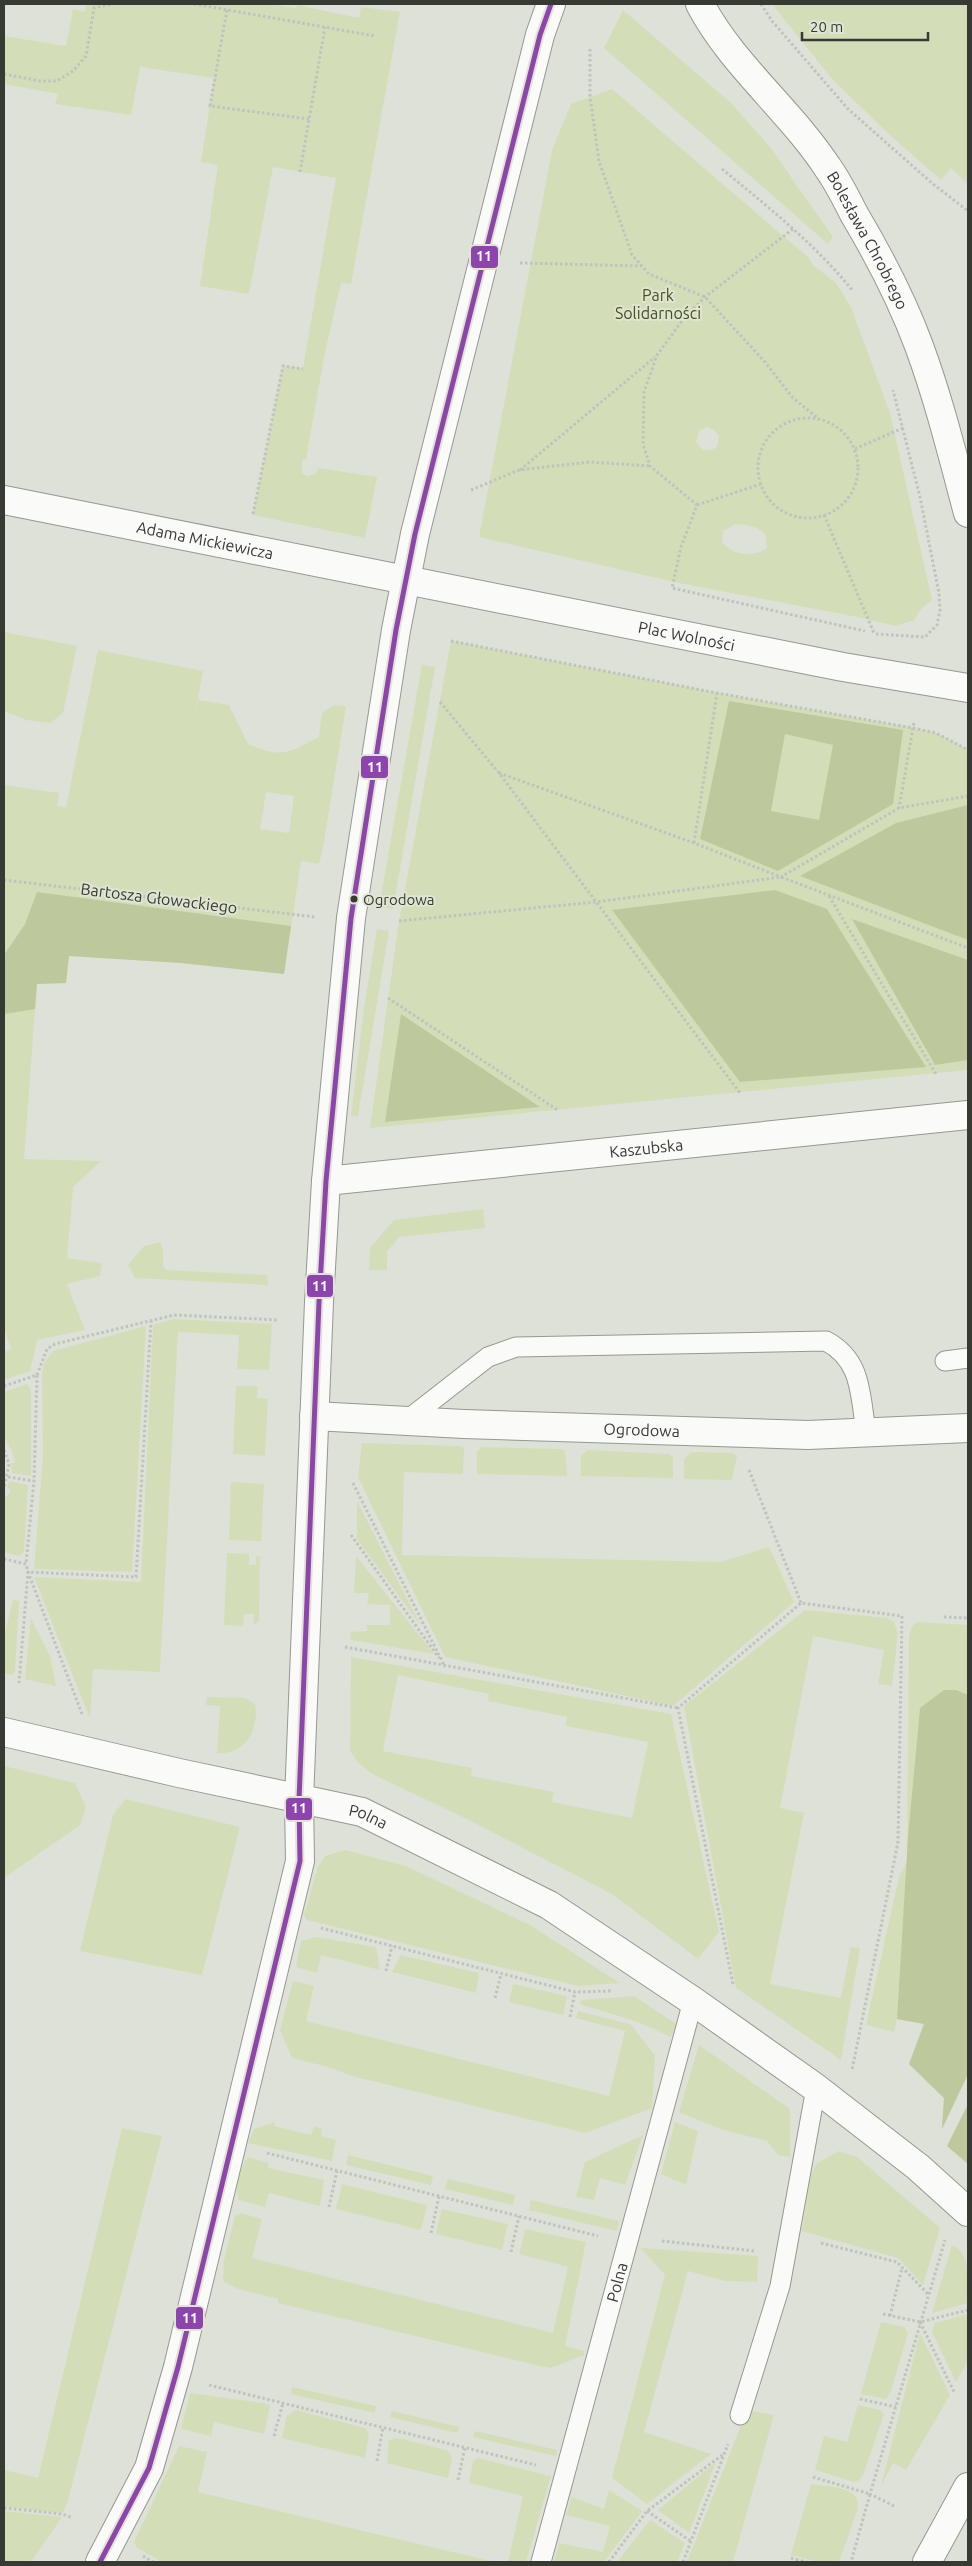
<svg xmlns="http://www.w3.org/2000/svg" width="972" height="2566" viewBox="0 0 972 2566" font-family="Ubuntu,sans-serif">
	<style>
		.green { fill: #d3deb9; fill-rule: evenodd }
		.forest { fill: #bdc99c; fill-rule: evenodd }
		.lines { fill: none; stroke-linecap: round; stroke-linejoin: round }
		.lane-casing { stroke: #969891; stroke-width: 21 }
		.street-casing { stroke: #969891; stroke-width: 30 }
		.secondary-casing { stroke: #969891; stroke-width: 30 }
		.path { stroke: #c0c2be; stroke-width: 3; stroke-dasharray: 2.5 2.5; stroke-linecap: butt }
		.lane { stroke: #fafaf9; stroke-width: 19 }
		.street { stroke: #fafaf9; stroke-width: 28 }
		.secondary { stroke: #fafaf9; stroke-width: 28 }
		.bus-1-casing { stroke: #e0e5d3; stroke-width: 9 }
		.bus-1 { stroke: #8e44ad; stroke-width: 5 }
		.bus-dot { fill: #373a32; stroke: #e0e5d3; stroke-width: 2 }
		.labels { text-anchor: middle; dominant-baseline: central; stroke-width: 4; stroke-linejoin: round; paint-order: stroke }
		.bus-label { font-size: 15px; fill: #373a32; stroke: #e0e5d3; text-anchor: start }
		.street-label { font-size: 16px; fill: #373a32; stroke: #e0e5d3 }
		.park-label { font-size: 16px; fill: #44511b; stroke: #e0e5d3 }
		.line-badge { stroke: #e0e5d3; stroke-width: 2 }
		.badge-label { font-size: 14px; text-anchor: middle; font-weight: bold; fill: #fff }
	</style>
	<rect width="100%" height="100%" fill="#dee1d7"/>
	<!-- green -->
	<g class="green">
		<polygon points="86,4 268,4 296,8 297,5 359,18 361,7 400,12 351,284 341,283 325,352 306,459 302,460 302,473 308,476 315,474 318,468 377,477 365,538 253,515 283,366 303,368 336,178 273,167 249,294 200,286 218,165 201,162 214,78 140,67 131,115 55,104 58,94 4,84 4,36 66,46 73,9 84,12"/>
		<polygon points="772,4 968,4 968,184 951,168 941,180 890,135 833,80"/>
		<polygon points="623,10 731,103 770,147 833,237 828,244 604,48"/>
		<path d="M612,89L809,258L813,265L836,283L851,307L890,413L932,600L920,610L914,620L896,626L857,617L679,583L479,537L552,150L571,104ZM707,427L714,430L719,436L717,447L711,450H703L696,442L699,431ZM736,524C748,525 756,526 765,534L767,548C754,558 731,555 722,542L723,531Z"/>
		<polygon points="4,632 77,646 63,713 50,723 26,720 4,711"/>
		<polygon points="451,641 717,693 913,728 936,733 968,750 968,1070 370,1128 399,921"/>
		<path d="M98,650L203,671L188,753L198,700L229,705L248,744C284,759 286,753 319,737L322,713L334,705L346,706L323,848L319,864L301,861L284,974L181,963L69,956L66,983L37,984L24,1159L101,1161L73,1187L67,1258L102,1263L100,1276L67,1284L85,1330L37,1340L30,1371L4,1380V1352L11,1349L4,1328V785L59,793L57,806L66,807ZM266,792L294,796L289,833L260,829Z"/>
		<polygon points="422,665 435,667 393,909 379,907"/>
		<polygon points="377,929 389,931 358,1116 351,1116 364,1008"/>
		<polygon points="483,1209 485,1228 399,1237 387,1252 387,1270 369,1270 370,1248 394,1220"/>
		<polygon points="160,1242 163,1250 163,1266 166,1270 267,1275 268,1285 135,1278 128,1265 144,1246"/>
		<polygon points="173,1319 272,1324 269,1370 237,1369 239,1335 178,1332 160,1672 93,1669 90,1719 34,1577 141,1582 153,1325"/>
		<polygon points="146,1326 132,1572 34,1569 43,1456 42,1373 44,1363 53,1351"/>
		<polygon points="27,1384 31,1390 31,1476 12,1473 11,1463 15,1463 12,1451 4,1436 4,1392"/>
		<polygon points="236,1386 258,1386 257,1398 268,1399 265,1456 233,1454"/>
		<polygon points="362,1443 459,1446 464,1448 463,1474 404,1472 402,1555 721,1562 769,1547 794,1602 673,1706 445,1657 358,1477"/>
		<polygon points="482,1447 561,1449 565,1451 567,1476 477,1474 477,1452"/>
		<polygon points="588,1450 668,1454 673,1457 673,1478 581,1476 581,1456"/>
		<polygon points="698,1452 732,1453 737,1456 732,1480 684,1479 684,1460 690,1453"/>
		<polygon points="10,1481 28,1485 24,1552 19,1556 4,1552 4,1499 11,1491 7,1487"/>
		<polygon points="231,1482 264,1484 261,1541 229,1540"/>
		<polygon points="357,1501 421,1626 357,1539"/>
		<polygon points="227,1553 249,1554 249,1565 256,1565 256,1556 260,1557 259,1621 253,1625 254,1614 244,1614 243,1626 224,1625"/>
		<polygon points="356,1556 434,1654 351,1640 350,1632 368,1631 366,1625 390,1625 390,1605 367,1604 369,1593 354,1593"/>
		<polygon points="13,1600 19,1601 15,1671 12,1675 4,1673 4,1636"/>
		<polygon points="805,1610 887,1618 894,1622 898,1633 892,1686 878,1684 884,1650 813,1636 780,1808 804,1813 770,1984 841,1998 851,1947 860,1948 841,2060 736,1988 684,1706"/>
		<polygon points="31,1619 50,1656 56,1686 25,1679"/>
		<polygon points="917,1622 968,1625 968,2074 942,2129 944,2098 909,2064 924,2024 897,2019 894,2032 866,2025 899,1877 907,1862 909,1636 912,1626"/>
		<path d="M351,1657L671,1714L719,1932L698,1959L612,1894L465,1818L374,1775L358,1763L350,1751ZM398,1675L489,1694L488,1701L567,1717L566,1726L648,1742L632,1818L552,1802L554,1792L471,1776L472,1768L383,1751Z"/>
		<path d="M207,1697L245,1698L255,1704C260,1729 245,1756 217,1753L220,1706L206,1705Z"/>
		<polygon points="4,1766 75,1783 86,1807 80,1825 4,1878"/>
		<polygon points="125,1799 240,1827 202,1975 80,1951 113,1815"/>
		<polygon points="345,1850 406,1866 530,1925 620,1983 578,1986 307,1920 304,1915 318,1867 325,1856"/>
		<polygon points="316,1937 376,1947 380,1970 321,1955 317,1973 296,1967 301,1941"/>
		<polygon points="401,1955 479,1973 476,1993 392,1972"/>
		<polygon points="293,1981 314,1986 306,2021 609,2096 625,2031 576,2018 578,2011 630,2024 655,2055 652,2108 585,2133 352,2076 328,2067 292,2058 280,2030"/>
		<polygon points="513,1984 567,1996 563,2015 509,2002"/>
		<polygon points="634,1996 676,2024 671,2037 638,2022 579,2004 582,2000"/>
		<polygon points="699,2045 790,2109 790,2157 778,2155 767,2141 720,2129 679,2112"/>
		<polygon points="275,2122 274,2126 311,2135 314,2126 322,2129 321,2136 336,2140 332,2161 248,2143 254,2129"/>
		<polygon points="675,2122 698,2131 686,2185 661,2174"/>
		<polygon points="122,2128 162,2136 67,2504 63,2513 4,2507 4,2470 38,2478"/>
		<polygon points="643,2135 625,2185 600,2178 594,2200 576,2197 585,2162"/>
		<polygon points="839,2151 857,2157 940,2228 923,2285 898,2258 802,2231 810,2176 817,2163"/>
		<polygon points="348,2155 433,2176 431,2185 346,2165"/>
		<path d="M248,2157L269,2163L268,2168L324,2180L320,2206L269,2193L265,2207L239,2200C234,2185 240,2169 248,2157Z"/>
		<polygon points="448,2179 515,2195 513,2205 445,2189"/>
		<polygon points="342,2184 427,2205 421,2230 336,2209"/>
		<polygon points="531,2200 619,2221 617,2231 529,2210"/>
		<polygon points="442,2209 508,2224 502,2250 436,2234"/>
		<polygon points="241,2213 262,2219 252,2258 553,2333 568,2267 519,2254 525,2229 586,2242 565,2346 584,2351 584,2355 551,2368 540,2366 278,2303 278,2299 238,2289 223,2281 224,2260 235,2216"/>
		<path d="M952,2245C972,2253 968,2284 968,2303L932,2313Z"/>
		<polygon points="641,2248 758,2256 757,2282 725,2281 688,2271 644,2432 711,2454 647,2504 612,2478 665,2275"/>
		<polygon points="968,2314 968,2361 956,2382 932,2332 935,2323"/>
		<polygon points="881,2322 904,2327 908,2333 891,2391 886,2399 861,2394"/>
		<polygon points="920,2333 950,2395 906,2470 893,2463 881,2486"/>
		<polygon points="292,2387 376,2406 375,2413 291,2394"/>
		<polygon points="190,2393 263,2403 270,2406 264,2434 214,2422 211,2436 181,2429"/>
		<polygon points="858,2405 880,2410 884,2414 863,2475 858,2481 854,2482 815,2470 824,2436 847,2442"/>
		<polygon points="296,2410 365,2428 369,2434 365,2458 282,2438 287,2416"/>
		<polygon points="747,2410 774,2415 733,2562 687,2562"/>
		<polygon points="392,2411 459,2427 457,2433 390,2417"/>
		<polygon points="475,2431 557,2450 556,2456 473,2437"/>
		<polygon points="397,2438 447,2450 452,2457 448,2478 387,2463 389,2440"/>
		<polygon points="179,2446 207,2452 198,2492 495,2562 162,2562 137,2548 134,2542"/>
		<polygon points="478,2458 551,2476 526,2562 508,2562 523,2496 469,2483 473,2461"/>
		<polygon points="716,2462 689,2533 658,2510"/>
		<path d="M811,2484C822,2486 847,2486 855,2496C858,2499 857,2504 858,2508L839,2562H819L791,2555Z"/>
		<polygon points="609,2490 642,2511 604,2562 554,2562 559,2543 603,2552 610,2526 566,2515 572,2497 604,2509"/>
		<polygon points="4,2511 62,2517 31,2562 4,2562"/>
		<polygon points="650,2520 685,2543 677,2562 617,2562"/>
	</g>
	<!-- forest -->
	<g class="forest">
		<path d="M729,701L903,730L893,804L778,871L700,839ZM785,734L833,745L819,820L771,811Z"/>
		<polygon points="968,805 968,940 800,876 896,823"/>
		<polygon points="775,890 827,909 926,1067 740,1082 612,910"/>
		<polygon points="37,892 291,926 284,974 181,963 69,956 66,983 37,984 35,1009 4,1014 4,955 25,924"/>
		<polygon points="852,919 968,960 968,1060 935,1065"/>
		<polygon points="401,1014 540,1107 385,1122"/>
		<polygon points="944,1690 956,1690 968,1695 968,2074 942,2129 944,2098 909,2064 924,2024 897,2019 908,1837 920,1708"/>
		<polygon points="968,2104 968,2164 947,2146"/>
	</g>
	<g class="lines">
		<defs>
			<g id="lane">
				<polyline points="945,1361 968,1358"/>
				<path d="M406,1421L488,1357L516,1347L826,1341C862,1360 860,1394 866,1432"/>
				<polyline points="740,2415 780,2286 816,2088"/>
				<path id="s1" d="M541,2562L693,2001"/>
			</g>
			<g id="street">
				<path id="s2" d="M4,500L843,667L968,688"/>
				<path id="s3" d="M326,1181L968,1115"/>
				<path id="s4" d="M314,1416L464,1424L808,1435L968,1428"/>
				<path id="s5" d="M4,1732L179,1773L362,1812L549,1905L693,2001L816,2088L918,2167L968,2212"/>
				<polyline points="100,2562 149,2468 178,2367 300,1861 299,1800 319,1302 326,1181 351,918 396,630 415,534 540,35 551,4"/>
			</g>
			<g id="secondary">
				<path id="s6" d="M700,4C732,65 790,110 828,168C838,182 846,198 854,214C879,256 902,300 919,346C939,400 953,457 968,513"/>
				<polyline points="927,2562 968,2487"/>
			</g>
		</defs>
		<!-- lane casing -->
		<use href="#lane" class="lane-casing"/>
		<!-- street casing -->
		<use href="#street" class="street-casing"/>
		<!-- secondary casing -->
		<use href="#secondary" class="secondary-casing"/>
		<!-- path -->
		<g class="path">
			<polyline points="194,4 375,36"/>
			<polyline points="761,4 772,21 848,109 933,184 968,211"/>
			<polyline points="227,10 210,106 309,119"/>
			<polyline points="590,49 590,97 599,161 632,255 649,274 705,297 765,362 793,398 819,419"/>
			<polyline points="4,74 40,81 57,81 73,71 86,56 94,8 112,4"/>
			<path d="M722,169C768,207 815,244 852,290"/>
			<polyline points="300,172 325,27"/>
			<polyline points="793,229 705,297 685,317 657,355 644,392 643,444 650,466 697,505 681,547 672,588 865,631"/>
			<polyline points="520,263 641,266"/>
			<circle cx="808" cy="468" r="50"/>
			<polyline points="855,449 903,428"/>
			<polyline points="520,470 655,357"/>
			<polyline points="471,490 519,470 590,462 650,466"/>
			<polyline points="697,505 761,484"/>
			<polyline points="253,514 283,366 303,369"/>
			<polyline points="824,515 874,633"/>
			<polyline points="876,634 925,637 937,625 940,610 939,593 920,497 893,390"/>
			<polyline points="451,641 717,693 913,728 899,808"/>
			<polyline points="440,702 499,773 740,1093"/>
			<polyline points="914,723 913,728 936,733 968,750"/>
			<polyline points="499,773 694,843 781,877 899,808 968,796"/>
			<polyline points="694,843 717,693"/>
			<polyline points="4,880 315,917"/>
			<polyline points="829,896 936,1074"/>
			<polyline points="399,921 596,902 781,877 968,948"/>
			<polyline points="388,998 559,1111"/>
			<polyline points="37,1375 47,1349 55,1344 174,1315 278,1320"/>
			<polyline points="4,1386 37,1375 34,1481"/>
			<polyline points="4,1450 9,1464 4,1488"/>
			<polyline points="749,1470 801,1603"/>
			<polyline points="8,1477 34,1481 26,1564"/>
			<polyline points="353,1483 445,1667"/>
			<polyline points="351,1535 439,1658"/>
			<polyline points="4,1559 26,1564 28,1572 19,1683"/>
			<polyline points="944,1617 968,1618"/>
			<polyline points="345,1647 678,1708"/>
			<polyline points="82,1714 28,1572 136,1577 151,1321"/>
			<polyline points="321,1928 575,1992 611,1991"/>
			<polyline points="386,1971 392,1946"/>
			<polyline points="733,1984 678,1708 801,1603 902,1616 898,1842 852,2070"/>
			<polyline points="495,1998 501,1974"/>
			<polyline points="570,2017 575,1992"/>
			<polyline points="267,2153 598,2236"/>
			<polyline points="329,2207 337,2171"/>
			<polyline points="431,2233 439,2196"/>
			<polyline points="662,2241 755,2251"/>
			<polyline points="821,2243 897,2262 928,2294"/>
			<polyline points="511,2252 519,2216"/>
			<polyline points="883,2314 920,2322 968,2310"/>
			<polyline points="890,2316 902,2268"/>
			<polyline points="920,2322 955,2394"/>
			<polyline points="209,2385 536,2465"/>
			<polyline points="860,2399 896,2407"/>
			<polyline points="274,2436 283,2403"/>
			<polyline points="377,2461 383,2427"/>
			<polyline points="813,2477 870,2494 851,2562"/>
			<polyline points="458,2480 465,2447"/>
			<polyline points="894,2506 870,2494 945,2240"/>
			<polyline points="4,2508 62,2514 73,2518"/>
			<polyline points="647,2511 692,2542"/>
			<polyline points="143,2556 153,2562"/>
			<polyline points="791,2558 806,2562"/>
			<polyline points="609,2562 647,2511 725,2453"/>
			<polyline points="683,2562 728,2444"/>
		</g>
		<!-- lane -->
		<use href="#lane" class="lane"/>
		<!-- street -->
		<use href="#street" class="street"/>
		<!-- secondary -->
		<use href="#secondary" class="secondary"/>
		<defs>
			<polyline id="bus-1" points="100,2562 149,2468 178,2367 300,1861 299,1800 319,1302 326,1181 351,918 396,630 415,534 540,35 551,4"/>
		</defs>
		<!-- bus-1 casing -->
		<use href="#bus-1" class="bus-1-casing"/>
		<!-- bus-1 -->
		<use href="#bus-1" class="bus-1"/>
	</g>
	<!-- markers -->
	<circle class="bus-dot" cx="354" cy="899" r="4.5"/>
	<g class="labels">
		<!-- bus labels -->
		<g class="bus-label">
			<text x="363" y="899">Ogrodowa</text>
		</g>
		<!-- street labels -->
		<g class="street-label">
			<text stroke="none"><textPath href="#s6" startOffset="291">Bolesława Chrobrego</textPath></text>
			<text stroke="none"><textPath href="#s2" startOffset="205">Adama Mickiewicza</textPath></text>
			<text stroke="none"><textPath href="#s2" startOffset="696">Plac Wolności</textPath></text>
			<text transform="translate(159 898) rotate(7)">Bartosza Głowackiego</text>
			<text stroke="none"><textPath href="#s3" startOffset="322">Kaszubska</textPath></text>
			<text stroke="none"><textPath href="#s4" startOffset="328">Ogrodowa</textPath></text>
			<text stroke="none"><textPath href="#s5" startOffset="374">Polna</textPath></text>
			<text stroke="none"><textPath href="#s1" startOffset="290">Polna</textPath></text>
		</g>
		<!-- park labels -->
		<g class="park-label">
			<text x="658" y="295">Park<tspan x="658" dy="18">Solidarności</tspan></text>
		</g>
	</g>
	<g class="line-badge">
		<rect x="470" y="245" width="29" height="24" rx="5" fill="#8e44ad"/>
		<rect x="360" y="755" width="29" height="24" rx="5" fill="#8e44ad"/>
		<rect x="306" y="1274" width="28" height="24" rx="5" fill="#8e44ad"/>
		<rect x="285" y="1797" width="28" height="24" rx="5" fill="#8e44ad"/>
		<rect x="175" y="2306" width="29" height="24" rx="5" fill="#8e44ad"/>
	</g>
	<g class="badge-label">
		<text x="484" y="261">11</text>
		<text x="375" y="772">11</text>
		<text x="320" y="1291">11</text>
		<text x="299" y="1813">11</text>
		<text x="190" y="2323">11</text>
	</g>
	<!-- border -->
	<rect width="972" height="2566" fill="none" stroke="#373a32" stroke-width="10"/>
	<!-- scale -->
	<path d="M802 32v8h126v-8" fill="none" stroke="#373a32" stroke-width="2.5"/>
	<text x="810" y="32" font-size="15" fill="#373a32" stroke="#e0e5d3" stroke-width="4" paint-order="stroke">20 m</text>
</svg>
